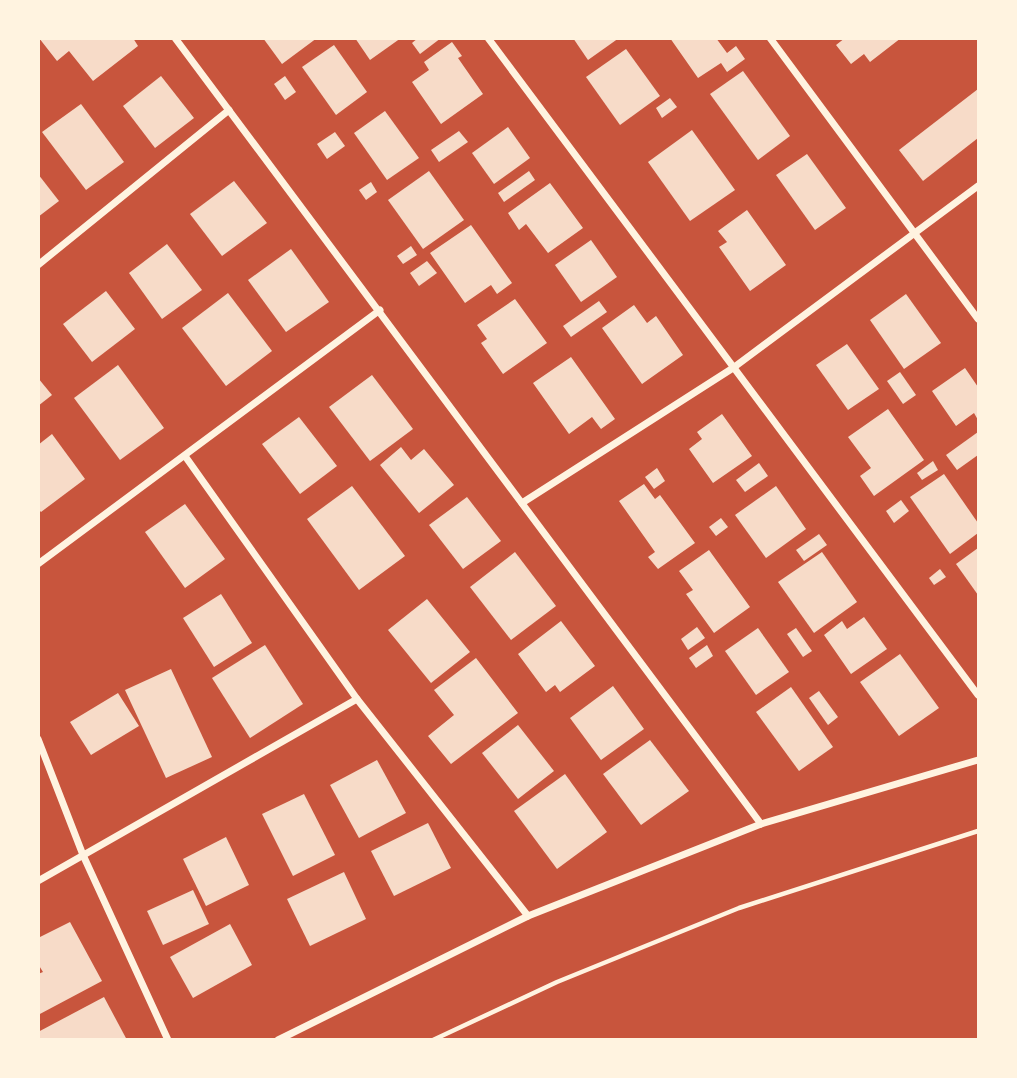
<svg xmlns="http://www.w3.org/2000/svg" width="1017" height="1078" viewBox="0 0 1017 1078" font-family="Helvetica,sans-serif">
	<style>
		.building { fill: #f7dbc8 }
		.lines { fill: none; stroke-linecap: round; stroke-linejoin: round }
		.path { stroke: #fff3e0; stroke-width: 4.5 }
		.minor { stroke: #fff3e0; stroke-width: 7 }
	</style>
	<rect width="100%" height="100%" fill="#c8553d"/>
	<!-- building -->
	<g class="building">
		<polygon points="39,38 133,38 138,46 93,81 69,51 57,61"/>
		<polygon points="263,38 317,38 282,64"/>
		<polygon points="355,38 401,38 370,60"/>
		<polygon points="418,38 441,38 420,54 412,43"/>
		<polygon points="573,38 619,38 588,60"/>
		<polygon points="670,38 716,38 727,53 736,46 745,59 727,72 721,63 698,78"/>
		<polygon points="845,38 901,38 870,62 864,54 851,64 836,45"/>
		<polygon points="452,42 462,56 458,58 483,94 441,124 412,82 429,70 424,62"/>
		<polygon points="334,45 367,92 336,115 302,67"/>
		<polygon points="626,49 660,96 620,125 586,77"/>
		<polygon points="743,71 790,136 758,160 710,94"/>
		<polygon points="161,76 194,118 155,148 123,106"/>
		<polygon points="285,76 296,92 285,100 274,84"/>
		<polygon points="978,89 978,138 923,181 899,150"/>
		<polygon points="670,98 677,107 662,118 656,108"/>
		<polygon points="81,104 124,162 86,190 42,132"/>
		<polygon points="385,111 419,158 387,180 354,133"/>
		<polygon points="508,127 530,158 494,184 472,153"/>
		<polygon points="692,130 735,190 690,221 648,162"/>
		<polygon points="459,131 468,142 439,162 431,150"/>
		<polygon points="335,132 345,146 327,159 317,144"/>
		<polygon points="807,154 846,208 815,230 776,175"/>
		<polygon points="429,171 464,220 423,249 388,200"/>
		<polygon points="529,171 535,180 504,202 498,193"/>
		<polygon points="38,174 59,201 38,217"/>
		<polygon points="234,181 267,223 222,256 190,214"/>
		<polygon points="371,182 377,192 366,200 359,190"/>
		<polygon points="550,183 583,228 548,253 526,224 519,230 508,213"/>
		<polygon points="747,210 786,265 750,291 719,247 727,242 718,231"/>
		<polygon points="471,225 512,283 497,294 491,285 465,303 430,253"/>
		<polygon points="591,240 617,277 581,302 555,265"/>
		<polygon points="167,244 202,290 162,319 129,273"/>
		<polygon points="411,246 417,255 403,264 397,256"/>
		<polygon points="291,249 329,302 286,332 248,280"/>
		<polygon points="427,261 437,273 419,286 410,273"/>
		<polygon points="106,291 135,329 92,362 63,324"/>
		<polygon points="228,293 272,351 226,386 182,328"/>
		<polygon points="906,294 941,343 904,369 870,320"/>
		<polygon points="515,299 547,343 503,374 481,343 487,339 477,325"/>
		<polygon points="599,301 607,312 571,337 563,326"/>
		<polygon points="634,305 647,323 656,316 683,355 642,384 602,328"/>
		<polygon points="847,344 879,389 848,410 816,365"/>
		<polygon points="571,357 615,419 601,429 592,417 569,434 533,383"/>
		<polygon points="118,365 164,428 120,460 74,398"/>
		<polygon points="965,368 978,387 978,420 974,413 956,426 932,391"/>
		<polygon points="900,372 916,395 903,404 887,381"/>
		<polygon points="372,375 413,429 370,461 329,407"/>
		<polygon points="38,378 52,395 38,406"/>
		<polygon points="888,409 924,460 874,496 860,476 871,468 848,437"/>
		<polygon points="722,414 752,456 713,483 689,449 702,439 697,432"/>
		<polygon points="299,417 337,466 300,494 262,444"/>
		<polygon points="978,432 978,455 957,470 946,455"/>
		<polygon points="52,434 85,479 41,512 38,509 38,445"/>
		<polygon points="401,447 411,460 424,449 454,485 419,513 380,465"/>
		<polygon points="933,461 938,470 922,480 917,473"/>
		<polygon points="759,463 768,476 745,492 736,480"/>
		<polygon points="657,468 665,481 654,489 645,477"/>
		<polygon points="944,474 978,523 978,533 950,554 910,497"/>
		<polygon points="644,484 655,499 660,495 695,543 658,569 648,557 655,552 619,501"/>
		<polygon points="352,486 405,556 359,590 307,519"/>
		<polygon points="776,486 806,529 766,558 735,515"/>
		<polygon points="467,497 501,541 463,569 429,525"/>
		<polygon points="901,500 909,511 894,523 886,511"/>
		<polygon points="185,504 225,559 185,588 145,532"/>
		<polygon points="721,518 728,527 716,536 709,527"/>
		<polygon points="819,534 827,545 804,561 796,550"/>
		<polygon points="978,548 978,595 956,564"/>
		<polygon points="709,550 750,607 714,633 686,594 693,590 679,571"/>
		<polygon points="515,552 556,606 511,640 470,587"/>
		<polygon points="822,552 857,602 814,633 778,582"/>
		<polygon points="940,569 946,577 934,585 929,578"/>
		<polygon points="221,594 252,643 214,667 183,618"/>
		<polygon points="427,599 470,652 431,683 388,630"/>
		<polygon points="864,617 887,649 851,674 824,635 842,621 847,629"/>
		<polygon points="561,621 595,666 560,692 555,685 546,692 518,654"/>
		<polygon points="697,627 705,638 688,650 681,639"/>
		<polygon points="758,628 789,672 756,695 725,651"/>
		<polygon points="796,628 812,651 803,657 787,634"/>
		<polygon points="265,645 303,704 250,738 212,678"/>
		<polygon points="707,645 713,656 696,668 689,658"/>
		<polygon points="900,654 939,708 899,736 860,682"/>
		<polygon points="476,658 518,713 451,764 428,736 454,715 434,690"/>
		<polygon points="171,669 212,757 166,778 125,690"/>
		<polygon points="613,686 644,729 601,760 570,718"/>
		<polygon points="791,687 833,747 799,771 756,712"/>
		<polygon points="819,691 838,717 828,725 809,698"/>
		<polygon points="118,693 139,726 91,755 70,722"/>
		<polygon points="518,725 554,771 518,799 482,753"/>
		<polygon points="650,740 689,791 641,825 603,774"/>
		<polygon points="377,760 406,813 359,838 330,785"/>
		<polygon points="565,774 607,832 557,869 514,811"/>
		<polygon points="304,794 335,855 293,876 262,814"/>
		<polygon points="428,823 451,868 394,896 371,851"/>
		<polygon points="226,837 249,885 206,906 183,859"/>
		<polygon points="344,872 366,919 310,946 287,899"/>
		<polygon points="193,890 209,924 163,945 147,911"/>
		<polygon points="70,922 102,981 38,1015 38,974 43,972 38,964 38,938"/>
		<polygon points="230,924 252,965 193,998 170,957"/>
		<polygon points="104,997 127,1040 38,1040 38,1032"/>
	</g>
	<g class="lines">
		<!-- path -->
		<polyline class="path" points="433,1040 557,982 739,908 978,831"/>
		<!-- minor -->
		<g class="minor">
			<polyline points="175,38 761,824"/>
			<polyline points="488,38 978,695"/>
			<polyline points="770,38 978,319"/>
			<polyline points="38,265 229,110"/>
			<polyline points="185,456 357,699 528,916"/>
			<polyline points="522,503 733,368 978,186"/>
			<polyline points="38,564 380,310"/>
			<polyline points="38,739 83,855 168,1040"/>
			<polyline points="38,881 357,699"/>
			<polyline points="278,1040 528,916 761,824 978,760"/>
		</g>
	</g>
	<!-- border -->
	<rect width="1017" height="1078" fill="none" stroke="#fff3e0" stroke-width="80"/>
</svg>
